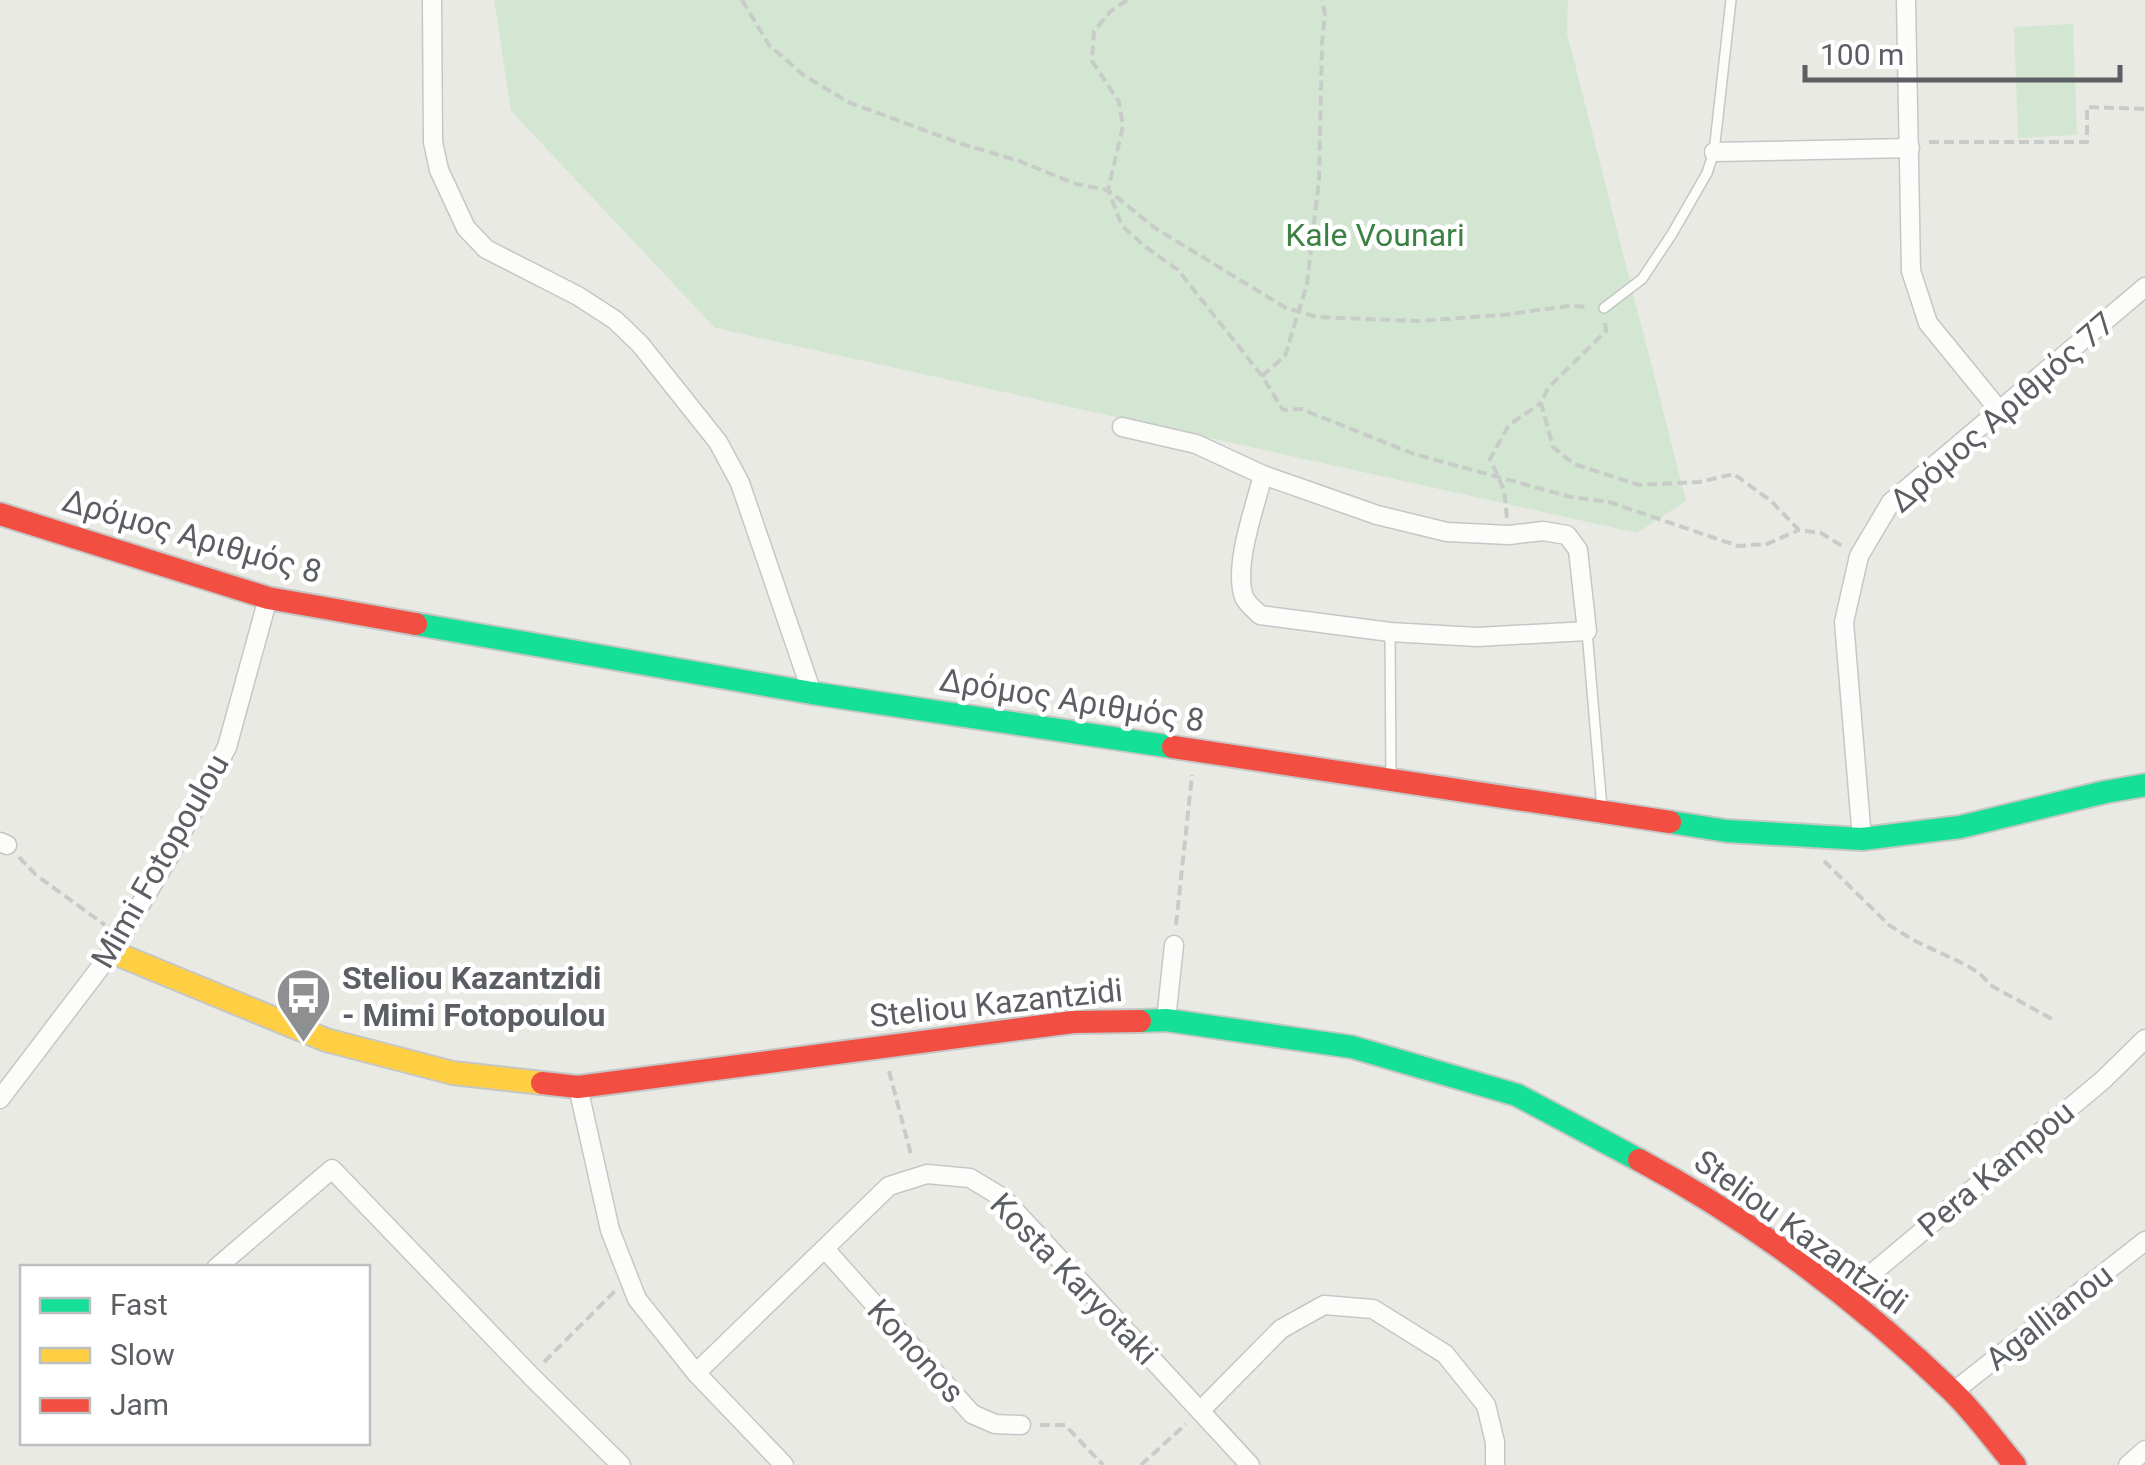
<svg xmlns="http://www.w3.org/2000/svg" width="2145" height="1465" viewBox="0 0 2145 1465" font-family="Roboto,sans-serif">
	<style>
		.green { fill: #d3e6d2 }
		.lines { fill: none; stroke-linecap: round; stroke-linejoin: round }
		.lane-casing { stroke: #c6c6c6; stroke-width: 12 }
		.street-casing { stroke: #c6c6c6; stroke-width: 21 }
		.fast-casing { stroke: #c5c6c6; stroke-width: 26 }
		.slow-casing { stroke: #c5c6c6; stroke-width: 26 }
		.jam-casing { stroke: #c5c6c6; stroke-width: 26 }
		.path { stroke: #c8ccc9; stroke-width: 4; stroke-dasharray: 10 5; stroke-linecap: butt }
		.lane { stroke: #fcfcfb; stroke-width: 9 }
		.street { stroke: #fcfcfb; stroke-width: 18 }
		.fast { stroke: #16e098; stroke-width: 22 }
		.slow { stroke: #ffcf43; stroke-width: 22 }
		.jam { stroke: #f24e42; stroke-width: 22 }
		.labels { text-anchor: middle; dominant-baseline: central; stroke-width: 9; stroke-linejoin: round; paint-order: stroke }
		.park-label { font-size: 32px; fill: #3b8143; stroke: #fff }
		.street-label { font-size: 32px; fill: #5b5e62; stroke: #fff }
		.poi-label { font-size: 32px; font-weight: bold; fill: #5b5e62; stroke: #fff; text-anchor: start }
	</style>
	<rect width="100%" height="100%" fill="#eaeae5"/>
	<!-- green -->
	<g class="green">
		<polygon points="494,0 1568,0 1567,33 1686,501 1637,533 715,328 511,111"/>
		<polygon points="2073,24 2077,135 2018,138 2014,27"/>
	</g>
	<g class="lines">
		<defs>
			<g id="lane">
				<polyline points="1604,308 1642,279 1672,234 1707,173 1714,152 1731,0"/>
				<polyline points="1587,631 1602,808"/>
				<polyline points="1390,633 1391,778"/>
			</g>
			<g id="street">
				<polyline points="432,0 433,142 439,170 466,228 486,249 578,296 615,320 640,344 718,442 740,483 812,693"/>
				<polyline points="1906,0 1911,271 1928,323 1999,410"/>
				<polyline points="1714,152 1910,148"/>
				<path d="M1122,427L1196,444L1263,475L1377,515L1447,532L1509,535L1543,531L1567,535L1578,550L1587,631L1477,637L1390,632L1260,615C1254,609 1248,605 1244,597C1233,566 1255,507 1263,475"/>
				<polyline points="1862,839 1844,622 1859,556 1891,502 2145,287"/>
				<polyline points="0,842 7,845"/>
				<polyline points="1166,1020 1174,945"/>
				<polyline points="578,1087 610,1230 637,1299 696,1373 784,1465"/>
				<polyline points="0,1099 112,952 170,855 227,747 268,598"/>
				<polyline points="825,1249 972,1414 995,1424 1021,1425"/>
				<polyline points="216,1268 332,1169 531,1376 621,1465"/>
				<polyline points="1845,1296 2103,1080 2145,1039"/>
				<polyline points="696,1373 889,1186 927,1174 970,1178 1003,1198 1250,1465"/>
				<polyline points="1953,1392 2145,1241"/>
				<polyline points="1200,1411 1281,1329 1324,1305 1373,1309 1445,1354 1486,1405 1495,1442 1495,1465"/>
				<polyline points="2128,1465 2145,1450"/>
			</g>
			<g id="fast">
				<polyline points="416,624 812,693 1173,747"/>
				<polyline points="1670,822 1727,831 1862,839 1960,827 2105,792 2145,785"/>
				<polyline points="1140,1021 1166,1020 1352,1047 1517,1095 1639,1160"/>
			</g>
			<polyline id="slow" points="112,952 326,1040 453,1073 542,1083"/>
			<g id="jam">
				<polyline points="0,514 268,598 416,624"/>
				<polyline points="1173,747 1670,822"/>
				<polyline points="542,1083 578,1087 1073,1022 1140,1021"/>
				<path d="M1639,1160C1751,1220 1859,1301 1951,1390C1974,1412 1994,1440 2015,1465"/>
			</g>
		</defs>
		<!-- lane casing -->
		<use href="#lane" class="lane-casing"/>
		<!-- street casing -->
		<use href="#street" class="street-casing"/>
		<!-- fast casing -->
		<use href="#fast" class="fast-casing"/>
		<!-- slow casing -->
		<use href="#slow" class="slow-casing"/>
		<!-- jam casing -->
		<use href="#jam" class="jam-casing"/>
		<!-- path -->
		<g class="path">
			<polyline points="742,0 769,45 802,74 848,102 962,144 1019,161 1076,184 1108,190 1155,228 1286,308 1317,317 1417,321 1503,315 1568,306 1589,307"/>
			<polyline points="1127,0 1110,12 1094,31 1092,61 1119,102 1123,126 1108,190 1122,226 1147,248 1178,270 1262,376 1283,410 1301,409 1414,454 1571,497 1609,502 1738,546 1767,544 1799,530"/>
			<polyline points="1929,142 2087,142 2087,107 2145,109"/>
			<polyline points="1605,323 1606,331 1548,388 1541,403 1553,447 1574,464 1639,485 1699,482 1734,474 1771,501 1799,530 1821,533 1842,546"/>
			<polyline points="1262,376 1285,356 1307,284 1319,180 1322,43 1325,14 1322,0"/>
			<polyline points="1507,518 1504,490 1490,459 1509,425 1541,403"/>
			<polyline points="19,857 36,875 105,925"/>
			<polyline points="1824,861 1889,925 1915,941 1966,965 1979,973 1992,986 2052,1019"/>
			<polyline points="1176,925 1192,775"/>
			<polyline points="889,1071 912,1158"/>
			<polyline points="544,1362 615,1291"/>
			<polyline points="1040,1425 1065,1425 1103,1465"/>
			<polyline points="1141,1465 1186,1424"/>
		</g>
		<!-- lane -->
		<use href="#lane" class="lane"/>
		<!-- street -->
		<use href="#street" class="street"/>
		<!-- fast -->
		<use href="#fast" class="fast"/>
		<!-- slow -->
		<use href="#slow" class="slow"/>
		<!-- jam -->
		<use href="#jam" class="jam"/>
	</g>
	<!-- icons -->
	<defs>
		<symbol id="bus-pin" viewBox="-11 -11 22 30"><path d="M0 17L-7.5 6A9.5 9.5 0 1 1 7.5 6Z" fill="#8d8f90" stroke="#fff"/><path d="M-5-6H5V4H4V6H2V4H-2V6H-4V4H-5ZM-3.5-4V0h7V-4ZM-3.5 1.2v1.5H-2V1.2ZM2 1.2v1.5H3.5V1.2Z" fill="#fff"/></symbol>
	</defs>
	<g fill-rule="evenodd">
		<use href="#bus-pin" x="272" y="964" width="63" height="86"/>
	</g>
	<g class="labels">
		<!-- park labels -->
		<g class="park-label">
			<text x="1375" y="235">Kale Vounari</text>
		</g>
		<!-- street labels -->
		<g class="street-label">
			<text transform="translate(2002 412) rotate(-41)">Δρόμος Αριθμός 77</text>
			<text transform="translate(192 536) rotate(16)">Δρόμος Αριθμός 8</text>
			<text transform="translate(1072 700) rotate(9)">Δρόμος Αριθμός 8</text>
			<text transform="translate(160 861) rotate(-60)">Mimi Fotopoulou</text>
			<text transform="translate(996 1003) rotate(-6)">Steliou Kazantzidi</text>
			<text transform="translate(1996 1169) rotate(-40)">Pera Kampou</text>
			<text transform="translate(1801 1232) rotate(36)">Steliou Kazantzidi</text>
			<text transform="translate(1074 1279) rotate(46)">Kosta Karyotaki</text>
			<text transform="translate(2049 1317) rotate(-38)">Agallianou</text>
			<text transform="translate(916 1351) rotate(48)">Kononos</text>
		</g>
		<!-- poi labels -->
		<g class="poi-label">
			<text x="342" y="978">Steliou Kazantzidi<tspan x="342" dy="37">- Mimi Fotopoulou</tspan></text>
		</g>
	</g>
	<!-- legend -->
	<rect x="20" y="1265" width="350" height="180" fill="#ffffff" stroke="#bdbfc0" stroke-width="2.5"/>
	<rect x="40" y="1298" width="50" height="15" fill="#16e098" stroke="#bdbfc0" stroke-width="2.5"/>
	<text x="110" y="1315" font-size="30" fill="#5b5e62">Fast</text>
	<rect x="40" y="1348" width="50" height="15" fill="#ffcf43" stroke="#bdbfc0" stroke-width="2.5"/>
	<text x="110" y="1365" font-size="30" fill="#5b5e62">Slow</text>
	<rect x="40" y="1398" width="50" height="15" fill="#f24e42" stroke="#bdbfc0" stroke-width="2.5"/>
	<text x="110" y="1415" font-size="30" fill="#5b5e62">Jam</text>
	<!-- scale -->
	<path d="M1805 65v15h315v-15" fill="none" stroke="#5b5e62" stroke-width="5"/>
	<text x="1820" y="65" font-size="30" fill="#5b5e62" stroke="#ffffff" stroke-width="8" paint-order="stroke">100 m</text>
</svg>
